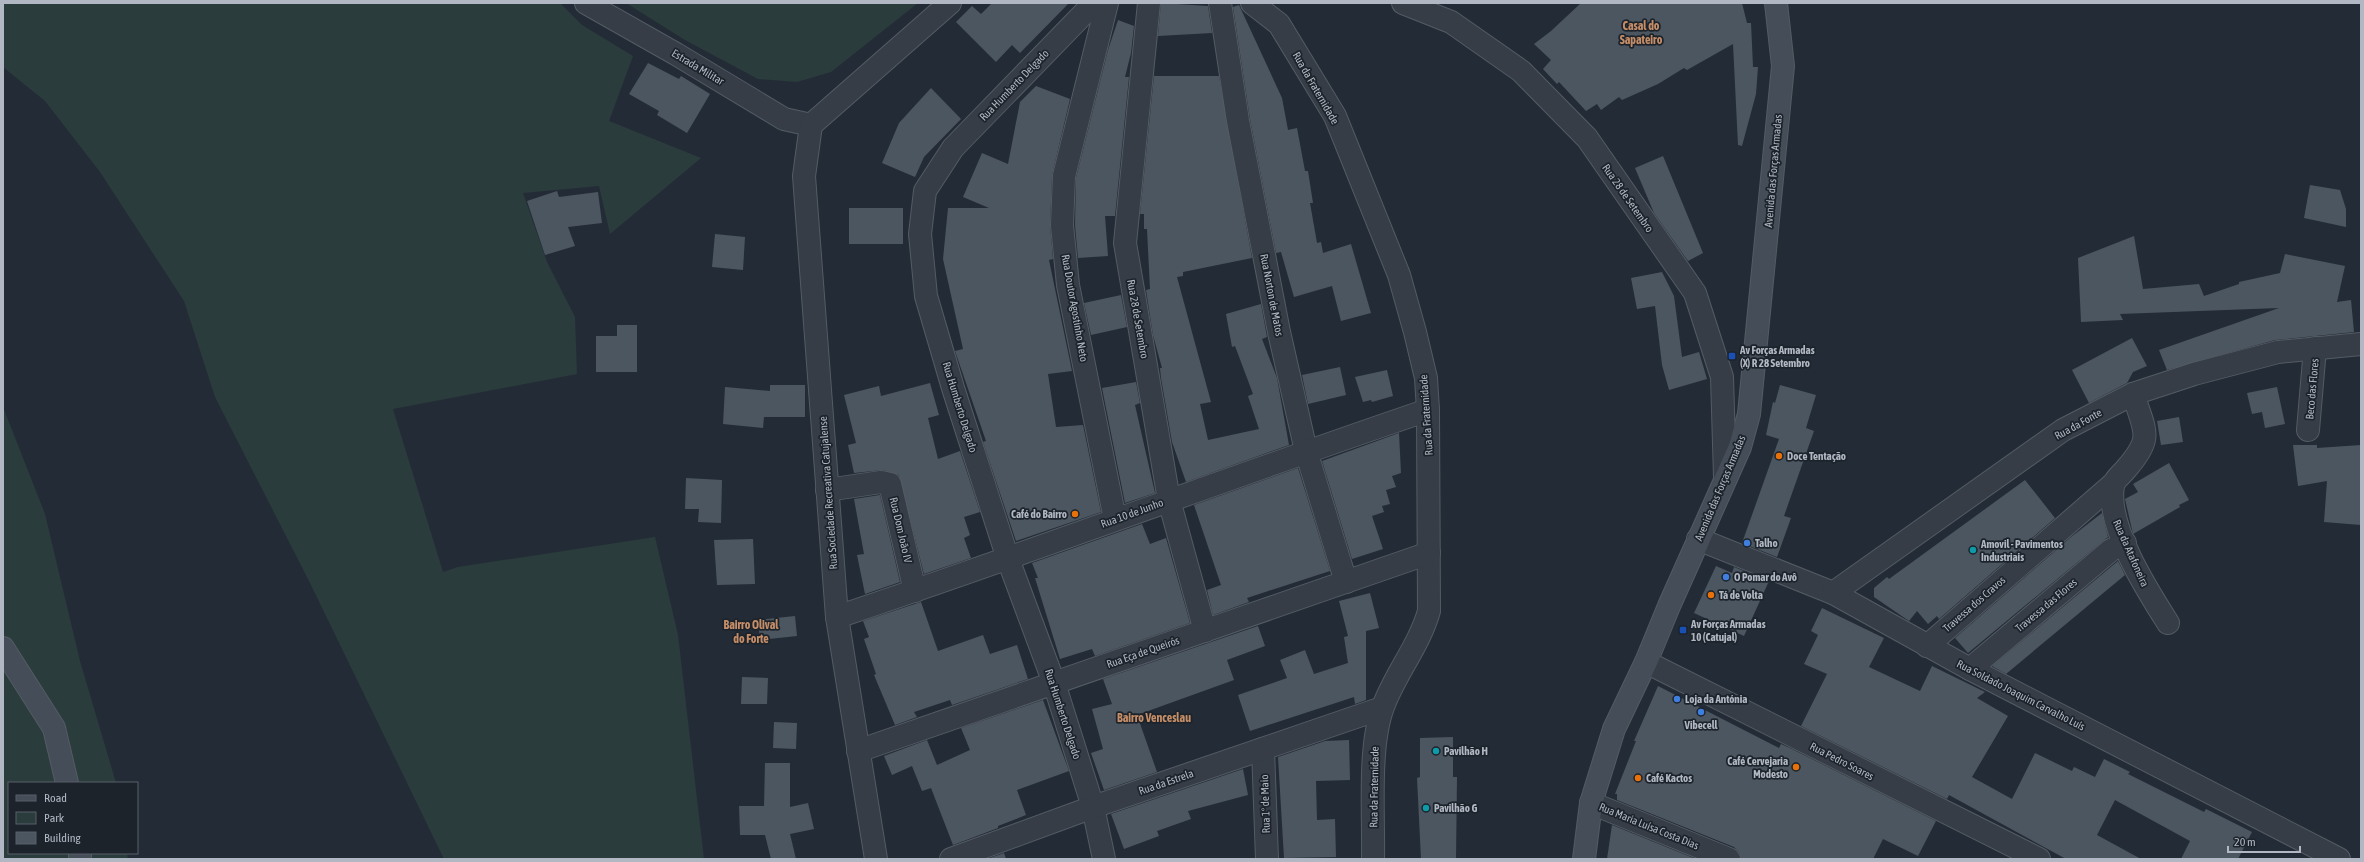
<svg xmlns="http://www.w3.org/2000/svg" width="2364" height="862" viewBox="0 0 2364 862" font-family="'Asap Condensed',sans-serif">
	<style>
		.green { fill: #2b3c3c }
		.building { fill: #4c5661 }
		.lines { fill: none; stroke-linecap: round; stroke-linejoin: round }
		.street-casing { stroke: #545b64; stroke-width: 24 }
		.secondary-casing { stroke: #545b64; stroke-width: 24 }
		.street { stroke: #363d46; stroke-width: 22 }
		.secondary { stroke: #454d59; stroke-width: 22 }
		.transit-dot { fill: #1a4fb4; stroke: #1c232b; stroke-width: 1.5 }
		.food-dot { fill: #e8710a; stroke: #1c232b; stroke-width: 1.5 }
		.shop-dot { fill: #3f7fe0; stroke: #1c232b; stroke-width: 1.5 }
		.culture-dot { fill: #0f9aa8; stroke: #1c232b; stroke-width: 1.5 }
		.labels { text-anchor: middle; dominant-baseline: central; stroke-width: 3.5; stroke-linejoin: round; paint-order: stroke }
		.street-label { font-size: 11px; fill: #b1b8c3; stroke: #1c232b }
		.poi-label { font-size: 11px; font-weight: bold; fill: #b1b8c3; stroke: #1c232b; text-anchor: start }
		.neighbourhood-label { font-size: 12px; font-weight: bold; fill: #c68e68; stroke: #1c232b }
	</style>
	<rect width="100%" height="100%" fill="#232c36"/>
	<!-- green -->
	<g class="green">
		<polygon points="3,3 560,3 582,25 633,56 609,121 701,158 610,234 599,186 523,193 547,262 575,317 577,374 393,409 443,572 458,567 655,537 678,635 704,859 444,859 309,581 215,397 184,301 100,172 45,101 3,67"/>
		<polygon points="626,3 918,3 831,72 797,82 758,79 685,40"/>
		<polygon points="3,407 45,514 80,661 116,783 9,783 9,853 127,853 128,859 3,859"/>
	</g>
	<!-- building -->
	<g class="building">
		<polygon points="992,3 1069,3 1020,53 1012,45 996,62 956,22 972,6 981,14"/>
		<polygon points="1161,3 1208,6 1212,33 1158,36"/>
		<polygon points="1581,3 1742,3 1747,23 1751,23 1753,67 1758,67 1756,94 1742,146 1738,145 1733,44 1687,70 1684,68 1658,84 1622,100 1619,97 1601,110 1597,104 1586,111 1559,82 1557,84 1543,69 1551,60 1534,44 1551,31"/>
		<polygon points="1239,5 1282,98 1288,130 1297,128 1305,171 1308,171 1313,203 1310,203 1317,243 1321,242 1323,253 1351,244 1371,313 1341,321 1332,286 1294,297 1281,252 1276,253 1250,119 1233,7"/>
		<polygon points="1118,20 1134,26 1131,53 1125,77 1129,77 1115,216 1105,216 1108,256 1078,258 1075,225 1076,178 1108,50"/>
		<polygon points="648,63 679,79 681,76 710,94 687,133 657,115 659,111 629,94"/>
		<polygon points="1154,76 1219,76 1252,258 1183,272 1183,276 1177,277 1211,402 1200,404 1208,440 1259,429 1248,396 1253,394 1235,346 1232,347 1226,314 1261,304 1267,337 1262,339 1277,378 1289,445 1186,482 1172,442 1161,378 1160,368 1162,368 1153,335 1146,290 1150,289 1147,229 1144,229 1144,214 1140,214"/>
		<polygon points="1036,86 1070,99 1052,175 1050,225 1053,259 1049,260 1072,371 1048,374 1056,427 1083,425 1101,512 1016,541 983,442 986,441 955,351 963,349 943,259 948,208 989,208 963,197 982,153 1008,164 1020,102"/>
		<polygon points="931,88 961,119 924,157 915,177 882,163 899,123"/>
		<polygon points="1663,156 1703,253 1688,261 1654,213 1635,168"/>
		<polygon points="2310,185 2340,190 2346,209 2346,227 2304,218"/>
		<polygon points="557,191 559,197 598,192 602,223 568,227 575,246 545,255 527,201"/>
		<rect x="849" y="208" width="54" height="36"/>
		<polygon points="715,234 745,237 743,270 712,267"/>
		<polygon points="2134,236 2143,289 2199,284 2204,296 2239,284 2239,282 2280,273 2285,254 2345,266 2337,302 2351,300 2354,332 2275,340 2167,370 2159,350 2279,308 2120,314 2123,320 2081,322 2078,258"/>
		<polygon points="1662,272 1674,296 1682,357 1699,352 1707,379 1669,390 1662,365 1655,306 1637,309 1631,278"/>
		<polygon points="1121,295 1127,327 1091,335 1084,303"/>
		<polygon points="617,325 637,325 637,372 596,372 596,336 617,336"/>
		<polygon points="2132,338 2147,366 2133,372 2127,383 2089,403 2072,370"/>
		<polygon points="1340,367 1346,395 1308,404 1302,375"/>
		<polygon points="1387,370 1393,396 1372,402 1371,400 1363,402 1355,377"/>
		<polygon points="1136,382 1140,403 1135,405 1155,493 1125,503 1102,388"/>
		<polygon points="930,383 939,415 928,418 938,459 960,451 980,512 964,517 970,535 964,538 971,558 924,574 899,475 883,470 854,473 848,445 856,443 844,395 879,386 881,396"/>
		<polygon points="770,385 805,385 805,417 764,417 763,428 723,424 725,387 770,391"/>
		<polygon points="1780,385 1816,395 1806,428 1814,431 1784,516 1791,518 1777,557 1742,543 1779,439 1766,435 1773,402 1775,403"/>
		<polygon points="2277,387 2285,424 2265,428 2262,412 2252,414 2247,393"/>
		<polygon points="2179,417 2183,442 2161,445 2157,421"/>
		<polygon points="1399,433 1401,473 1392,476 1396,487 1386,490 1390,504 1382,506 1384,512 1372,516 1383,549 1352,559 1322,461"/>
		<polygon points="2293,445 2317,445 2317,448 2361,445 2361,525 2324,522 2327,481 2298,486"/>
		<polygon points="2169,463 2189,500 2179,505 2180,507 2133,534 2125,499 2138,492 2133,484"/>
		<polygon points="1298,468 1330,571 1247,598 1249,602 1213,615 1207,590 1221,585 1194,505"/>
		<polygon points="686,478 722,480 721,523 698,522 699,509 685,509"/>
		<polygon points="2025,480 2055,518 1939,619 1937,616 1928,624 1917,611 1909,621 1874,597 1874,588 1887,577 1889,579"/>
		<polygon points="880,495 900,582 865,594 857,555 864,554 854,499"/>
		<polygon points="2102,513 2108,537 1968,653 1955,638 2071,537"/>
		<polygon points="1142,524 1150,544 1166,538 1190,623 1095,656 1092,649 1060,659 1035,578 1038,578 1032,563"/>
		<polygon points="753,539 755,584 717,585 714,540"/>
		<polygon points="2118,561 2125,575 2006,674 1992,666"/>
		<polygon points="1716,566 1732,573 1734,567 1769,581 1744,636 1694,613"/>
		<polygon points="1370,593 1379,628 1366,631 1366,700 1355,704 1354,697 1250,731 1238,695 1287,678 1280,660 1305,650 1314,674 1348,663 1344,637 1348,636 1339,601"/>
		<polygon points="921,602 938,651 983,635 990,654 1017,645 1028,679 952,705 950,700 914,712 917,717 895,725 874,675 876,674 864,639 869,637 863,621"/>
		<polygon points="1822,608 1884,638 1869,667 1920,691 1932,666 1985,692 1977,698 2008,716 1972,777 2012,799 2035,753 2072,771 2074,767 2095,777 2104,759 2130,772 2128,774 2204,812 2206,809 2252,832 2238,859 2181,859 2190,841 2115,800 2097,835 2141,859 2066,859 1949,795 1947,799 1801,726 1827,674 1804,664 1818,635 1811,631"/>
		<polygon points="795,616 797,636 760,640 758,620"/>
		<polygon points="1258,626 1265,646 1227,660 1234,680 1137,715 1157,772 1104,790 1091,753 1103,749 1092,709 1112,704 1103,679"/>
		<polygon points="742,677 768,678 767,704 741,704"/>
		<polygon points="1658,686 1779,748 1781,744 1790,748 1936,821 1918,856 1883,839 1873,859 1741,859 1739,852 1734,847 1617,800 1617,794 1615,794 1636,741 1634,741"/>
		<polygon points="1043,700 1069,771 1017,790 1026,815 998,826 998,828 953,845 931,788 922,791 912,766 892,775 884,756 927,740 937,765 970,750 961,728"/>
		<polygon points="774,722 797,723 796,749 773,748"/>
		<polygon points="1453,737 1453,777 1457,777 1456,859 1421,859 1417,778 1420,777 1420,738"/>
		<polygon points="1349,740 1350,780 1316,781 1317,820 1335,819 1336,857 1284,858 1278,757 1325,741"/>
		<polygon points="765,763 790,763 790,807 808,803 814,829 790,834 796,859 771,859 765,835 740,835 739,806 764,806"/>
		<polygon points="1243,769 1248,795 1188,811 1191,819 1157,831 1159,836 1124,849 1111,814"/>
		<polygon points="1612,825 1696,859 1607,859"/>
		<polygon points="1004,853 1006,859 987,859"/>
	</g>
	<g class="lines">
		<defs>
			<g id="street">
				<polyline points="586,3 676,54 784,119 811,125"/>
				<polyline points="1094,3 953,148 925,191 920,234 926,296 953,388 1008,559 1054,683 1093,807 1104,859"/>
				<polyline points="1107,3 1064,176 1062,225 1068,285 1115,519"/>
				<polyline points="1149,3 1125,243 1169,500 1205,631"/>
				<polyline points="1220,3 1238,121 1279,332 1306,451 1346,582"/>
				<path d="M1252,3L1279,24L1335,116L1399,275L1415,332L1426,378L1428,410L1429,611C1419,646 1395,674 1383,707C1368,747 1374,816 1373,859"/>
				<polyline points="1403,3 1451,22 1521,71 1587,138 1695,293 1722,377 1725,477"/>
				<polyline points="811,125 804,176 837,617 876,859"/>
				<polyline points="811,125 950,3"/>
				<path d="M2133,394C2145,432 2154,437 2126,469C2122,474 2114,480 2113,486C2106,526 2147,590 2168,623"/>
				<polyline points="2308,430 2315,348"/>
				<polyline points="827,490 881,482 890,484 915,591"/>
				<polyline points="1698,539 1833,593 1970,669 2339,859"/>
				<polyline points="1833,593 2063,430 2133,394 2194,374 2278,352 2361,344"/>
				<path d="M837,617C1035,551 1230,477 1428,410"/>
				<polyline points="1927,646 2113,484"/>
				<polyline points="1646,662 2039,859"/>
				<polyline points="1970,669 2111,550 2125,543"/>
				<polyline points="1263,749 1267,859"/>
				<polyline points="858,751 1429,553"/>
				<polyline points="1591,803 1729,859"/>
				<polyline points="951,859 1093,807 1382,708"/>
			</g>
			<g id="secondary">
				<polyline points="3,648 54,728 67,783"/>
				<polyline points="80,853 80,859"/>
				<polyline points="1584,859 1591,803 1614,729 1646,662 1669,606 1740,447 1749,414 1783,66 1776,3"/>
			</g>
		</defs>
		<!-- street casing -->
		<use href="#street" class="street-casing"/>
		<!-- secondary casing -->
		<use href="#secondary" class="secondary-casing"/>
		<!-- street -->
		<use href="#street" class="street"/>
		<!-- secondary -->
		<use href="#secondary" class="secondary"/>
	</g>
	<!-- markers -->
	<g class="transit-dot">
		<rect x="1728" y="352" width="8" height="8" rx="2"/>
		<rect x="1679" y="626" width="8" height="8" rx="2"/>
	</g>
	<g class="food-dot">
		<circle cx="1779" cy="456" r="4"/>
		<circle cx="1075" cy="514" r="4"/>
		<circle cx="1711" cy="595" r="4"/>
		<circle cx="1796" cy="767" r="4"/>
		<circle cx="1638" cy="778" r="4"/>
	</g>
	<g class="shop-dot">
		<circle cx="1747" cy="543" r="4"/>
		<circle cx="1726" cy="577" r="4"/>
		<circle cx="1677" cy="699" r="4"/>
		<circle cx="1701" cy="712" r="4"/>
	</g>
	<g class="culture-dot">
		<circle cx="1973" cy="550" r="4"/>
		<circle cx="1436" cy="751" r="4"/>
		<circle cx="1426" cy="808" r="4"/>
	</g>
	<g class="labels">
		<!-- street labels -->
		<g class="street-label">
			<text transform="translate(698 67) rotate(31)">Estrada Militar</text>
			<text transform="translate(1014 85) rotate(-46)">Rua Humberto Delgado</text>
			<text transform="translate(1316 88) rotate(60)">Rua da Fraternidade</text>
			<text transform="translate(1773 171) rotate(-85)">Avenida das Forças Armadas</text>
			<text transform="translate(1628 198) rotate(55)">Rua 28 de Setembro</text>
			<text transform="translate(1272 295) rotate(79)">Rua Norton de Matos</text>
			<text transform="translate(1075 308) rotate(80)">Rua Doutor Agostinho Neto</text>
			<text transform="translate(1138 319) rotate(80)">Rua 28 de Setembro</text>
			<text transform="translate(2312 389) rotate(-85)">Beco das Flores</text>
			<text transform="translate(960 407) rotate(73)">Rua Humberto Delgado</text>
			<text transform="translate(1426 415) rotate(-94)">Rua da Fraternidade</text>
			<text transform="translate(2078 424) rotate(-29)">Rua da Fonte</text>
			<text transform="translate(1720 488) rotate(-67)">Avenida das Forças Armadas</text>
			<text transform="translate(828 493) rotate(-94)">Rua Sociedade Recreativa Catujalense</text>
			<text transform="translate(1132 513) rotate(-20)">Rua 10 de Junho</text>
			<text transform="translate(901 530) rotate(77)">Rua Dom Joāo IV</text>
			<text transform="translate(2131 553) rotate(66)">Rua da Atafoneira</text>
			<text transform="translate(1974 604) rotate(-41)">Travessa dos Cravos</text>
			<text transform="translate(2046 605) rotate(-40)">Travessa das Flores</text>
			<text transform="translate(1143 652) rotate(-19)">Rua Eça de Queirós</text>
			<text transform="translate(2021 695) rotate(27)">Rua Soldado Joaquim Carvalho Luís</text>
			<text transform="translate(1063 714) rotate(72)">Rua Humberto Delgado</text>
			<text transform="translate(1842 761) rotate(27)">Rua Pedro Soares</text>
			<text transform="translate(1166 782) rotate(-19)">Rua da Estrela</text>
			<text transform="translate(1374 787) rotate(-89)">Rua da Fraternidade</text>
			<text transform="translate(1265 804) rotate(-92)">Rua 1º de Maio</text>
			<text transform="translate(1649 826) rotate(22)">Rua Maria Luísa Costa Dias</text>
		</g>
		<!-- poi labels -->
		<g class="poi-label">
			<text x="1740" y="350">Av Forças Armadas<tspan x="1740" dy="13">(X) R 28 Setembro</tspan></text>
			<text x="1787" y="456">Doce Tentação</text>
			<text x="1067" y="514" text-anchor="end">Café do Bairro</text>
			<text x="1755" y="543">Talho</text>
			<text x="1981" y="544">Amovil - Pavimentos<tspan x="1981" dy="13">Industriais</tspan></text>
			<text x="1734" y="577">O Pomar do Avô</text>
			<text x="1719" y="595">Tá de Volta</text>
			<text x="1691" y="624">Av Forças Armadas<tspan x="1691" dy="13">10 (Catujal)</tspan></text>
			<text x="1685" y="699">Loja da Antónia</text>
			<text x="1701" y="725" text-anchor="middle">Vibecell</text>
			<text x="1444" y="751">Pavilhão H</text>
			<text x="1788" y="761" text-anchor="end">Café Cervejaria<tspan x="1788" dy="13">Modesto</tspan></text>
			<text x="1646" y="778">Café Kactos</text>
			<text x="1434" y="808">Pavilhão G</text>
		</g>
		<!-- neighbourhood labels -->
		<g class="neighbourhood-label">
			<text x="1641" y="26">Casal do<tspan x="1641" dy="14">Sapateiro</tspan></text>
			<text x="751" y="625">Bairro Olival<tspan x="751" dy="14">do Forte</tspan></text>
			<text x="1154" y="718">Bairro Venceslau</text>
		</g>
	</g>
	<!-- border -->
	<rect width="2364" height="862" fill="none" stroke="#b1b8c3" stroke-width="8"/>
	<!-- legend -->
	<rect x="8" y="782" width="130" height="72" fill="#1c232b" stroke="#585f68"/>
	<rect x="16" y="795" width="20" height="6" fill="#454d59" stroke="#585f68"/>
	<text x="44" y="802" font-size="12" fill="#b1b8c3">Road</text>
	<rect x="16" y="812" width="20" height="12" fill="#2b3c3c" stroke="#585f68"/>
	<text x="44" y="822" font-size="12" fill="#b1b8c3">Park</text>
	<rect x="16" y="832" width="20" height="12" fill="#4c5661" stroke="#585f68"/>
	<text x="44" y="842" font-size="12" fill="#b1b8c3">Building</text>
	<!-- scale -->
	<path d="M2228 846v6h72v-6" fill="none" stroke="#b1b8c3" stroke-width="2"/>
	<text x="2234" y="846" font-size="12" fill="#b1b8c3" stroke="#1c232b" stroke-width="3" paint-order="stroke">20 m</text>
</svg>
